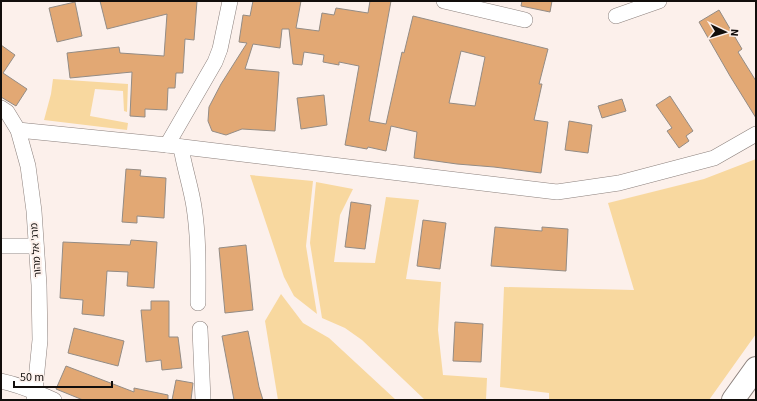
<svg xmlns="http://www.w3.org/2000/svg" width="757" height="401" viewBox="0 0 757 401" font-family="'Source Sans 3','Noto Sans Hebrew',sans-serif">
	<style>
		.green { fill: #f8d89f }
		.building { fill: #e2a874; stroke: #948c85; fill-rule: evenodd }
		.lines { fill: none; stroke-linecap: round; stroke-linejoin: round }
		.street-casing { stroke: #8c817d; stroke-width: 16 }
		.highway-casing { stroke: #8c817d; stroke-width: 24 }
		.street { stroke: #fff; stroke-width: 15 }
		.highway { stroke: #fff; stroke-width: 22 }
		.labels { text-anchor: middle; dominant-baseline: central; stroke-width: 4; stroke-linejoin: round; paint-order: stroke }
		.street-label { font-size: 10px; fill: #120e0c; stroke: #fcf0eb }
	</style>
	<rect width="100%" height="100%" fill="#fcf0eb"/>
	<!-- green -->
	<g class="green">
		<polygon points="53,79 128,84 127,112 124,111 123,91 95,89 90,116 128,123 127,130 44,120 51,94"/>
		<polygon points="756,159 756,334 709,400 549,400 549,393 500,387 504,287 634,290 608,203 704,179"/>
		<polygon points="250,175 313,181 306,246 317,314 294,296 284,277"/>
		<polygon points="316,182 353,189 340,215 334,262 375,263 386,197 419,200 406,279 441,282 438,330 443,375 487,378 486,400 425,400 362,340 345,328 322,318 310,243"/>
		<polygon points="281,294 303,323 329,338 396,400 278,400 265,321"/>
	</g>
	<!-- building -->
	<g class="building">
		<polygon points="100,1 197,1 194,40 185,39 183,73 176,73 175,88 168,88 167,110 145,109 145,117 130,116 132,72 70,78 67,53 119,47 120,53 164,56 167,14 107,29"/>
		<path d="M253,1H301L296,28L319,31L322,13L334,15L336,8L368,13L370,1H391L369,121L386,124L402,52L404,53L413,16L548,49L539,84H542L534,120L548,122L541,173L494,167L457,164L414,158L417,132L391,126L386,151L368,147L367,149L345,145L359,66L339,62V65L323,62L324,55L304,52L302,65L293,64L289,29H282L280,48L253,44L245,69L279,72L275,131L242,129L226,135L212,131L208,121L209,107L221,84L247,43L239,42L243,15L250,16ZM461,51L485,57L475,106L449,103Z"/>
		<polygon points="522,1 552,1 550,12 521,6"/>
		<polygon points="75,2 82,36 57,42 49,8"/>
		<polygon points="719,10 742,49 738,52 756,81 756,118 730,76 699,22"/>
		<polygon points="1,45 15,55 3,73 27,89 16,106 1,97"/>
		<polygon points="324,95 327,125 301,129 297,98"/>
		<polygon points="670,96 693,131 686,136 689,141 679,148 667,131 672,128 656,105"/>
		<polygon points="622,99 626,111 602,118 598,106"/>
		<polygon points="569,121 592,125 588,153 565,150"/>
		<polygon points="126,169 141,170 140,176 166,178 164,218 137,216 137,223 122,222"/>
		<polygon points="351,202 371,205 365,249 345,247"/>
		<polygon points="423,220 446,223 440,269 417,266"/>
		<polygon points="495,227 542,231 542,227 568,229 566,271 491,266"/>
		<polygon points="131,240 157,242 154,288 127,286 128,272 107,271 104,316 82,314 83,300 60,298 63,242 130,245"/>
		<polygon points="246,245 253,310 225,313 219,248"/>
		<polygon points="151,301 169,301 169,337 178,337 182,368 162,370 161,360 146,362 141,310 151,310"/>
		<polygon points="455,322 483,324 481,362 453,361"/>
		<polygon points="74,328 124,341 118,366 68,353"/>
		<polygon points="248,331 259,387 263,400 234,400 222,336"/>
		<polygon points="66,366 134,392 134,388 168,395 168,400 83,400 56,389"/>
		<polygon points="176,380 193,383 191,400 172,400"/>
	</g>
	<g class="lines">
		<defs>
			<g id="street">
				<polyline points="444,1 525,20"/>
				<polyline points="616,16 659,1"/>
				<polyline points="1,108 7,112 18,130 28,166 34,211 39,285 40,340 34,400"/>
				<polyline points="18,130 167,145 557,192 619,183 714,158 756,134"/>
				<polyline points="167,145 215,62 220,49 230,1"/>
				<path d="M181,147C184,167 191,187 194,207C199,239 198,271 198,303"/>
				<polyline points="1,246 36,246"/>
				<polyline points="200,329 203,400"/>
				<path d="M1,381C20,385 36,392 54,400"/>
			</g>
			<polyline id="highway" points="733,400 756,368"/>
		</defs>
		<!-- street casing -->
		<use href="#street" class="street-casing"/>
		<!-- highway casing -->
		<use href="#highway" class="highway-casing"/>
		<!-- street -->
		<use href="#street" class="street"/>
		<!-- highway -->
		<use href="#highway" class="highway"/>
	</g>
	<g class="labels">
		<!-- street labels -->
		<g class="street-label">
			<text transform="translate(36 250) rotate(-94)">מרג' אל מהור</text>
		</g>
	</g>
	<!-- border -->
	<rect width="757" height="401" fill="none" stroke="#120e0c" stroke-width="4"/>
	<!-- north arrow -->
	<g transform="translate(725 32) rotate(94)" stroke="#fcf0eb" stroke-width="3" paint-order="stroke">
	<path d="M0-3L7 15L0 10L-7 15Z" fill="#120e0c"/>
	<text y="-6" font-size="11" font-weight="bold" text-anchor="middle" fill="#120e0c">N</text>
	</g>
	<!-- scale -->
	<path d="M14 381v6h98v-6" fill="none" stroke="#120e0c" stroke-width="2"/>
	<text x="20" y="381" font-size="12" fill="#120e0c" stroke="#fcf0eb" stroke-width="3" paint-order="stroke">50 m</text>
</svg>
